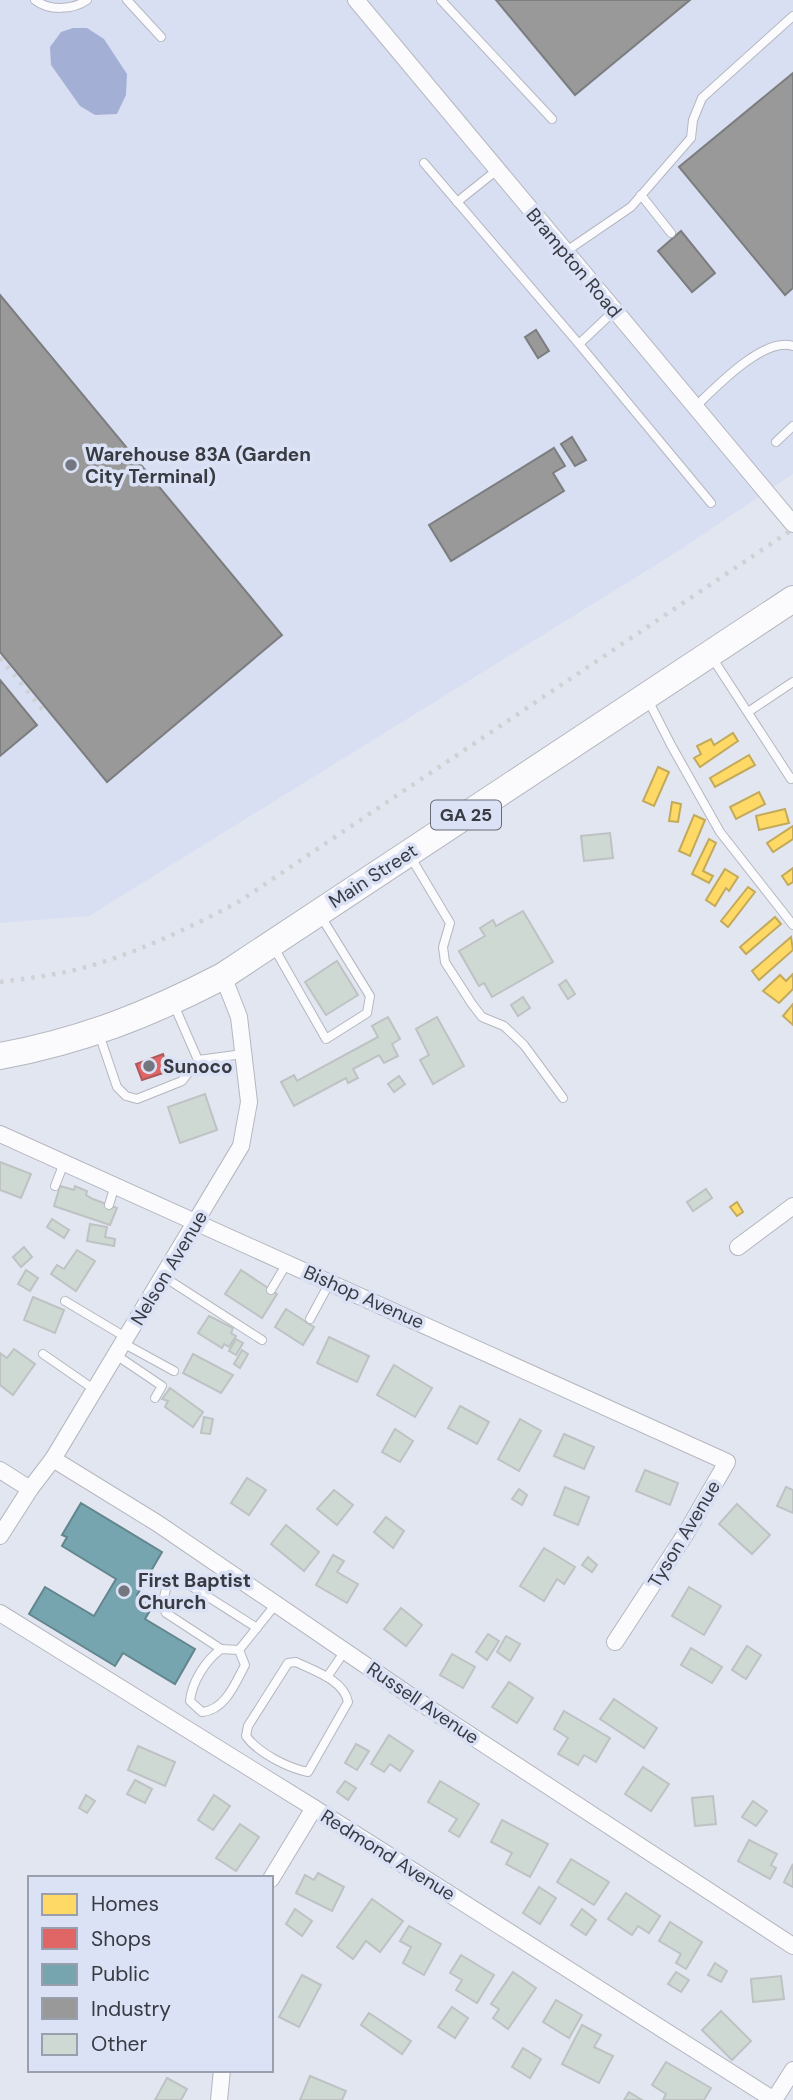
<svg xmlns="http://www.w3.org/2000/svg" width="793" height="2100" viewBox="0 0 793 2100" font-family="'DM Sans',sans-serif">
	<style>
		.built { fill: #d9dff3 }
		.water { fill: #a4afd6 }
		.homes { fill: #ffd966; stroke: #c3aa5b; stroke-width: 2 }
		.shops { fill: #e06666; stroke: #ae595b; stroke-width: 2 }
		.public { fill: #76a5af; stroke: #63858e; stroke-width: 2 }
		.industry { fill: #999; stroke: #7c7d7f; stroke-width: 2 }
		.building { fill: #cfd9d4; stroke: #bec2c3; stroke-width: 2 }
		.lines { fill: none; stroke-linecap: round; stroke-linejoin: round }
		.lane-casing { stroke: #b4b7bf; stroke-width: 10 }
		.street-casing { stroke: #b4b7bf; stroke-width: 18 }
		.primary-casing { stroke: #b4b7bf; stroke-width: 28 }
		.lane { stroke: #fbfbfd; stroke-width: 8 }
		.street { stroke: #fbfbfd; stroke-width: 16 }
		.primary { stroke: #fbfbfd; stroke-width: 26 }
		.rail { stroke: #d0d1d4; stroke-width: 4.5; stroke-dasharray: 3.5 7; stroke-linecap: butt }
		.poi-dot { fill: #74777f; stroke: #dce2f6; stroke-width: 2.5 }
		.labels { text-anchor: middle; dominant-baseline: central; stroke-width: 7; stroke-linejoin: round; paint-order: stroke }
		.shield { fill: #dce2f6; stroke: #696d78; stroke-width: 2 }
		.shield-label { font-size: 18px; font-weight: bold; fill: #383b42 }
		.street-label { font-size: 19px; fill: #383b42; stroke: #dce2f6 }
		.poi-label { font-size: 19px; font-weight: bold; fill: #383b42; stroke: #dce2f6; text-anchor: start }
	</style>
	<rect width="100%" height="100%" fill="#e2e6f0"/>
	<!-- built -->
	<polygon class="built" points="0,0 793,0 793,474 680,550 89,916 0,923"/>
	<!-- water -->
	<polygon class="water" points="73,28 87,28 104,39 127,74 126,95 117,114 95,115 80,106 51,65 50,47 61,32"/>
	<!-- homes -->
	<g class="homes">
		<polygon points="733,733 738,741 700,767 694,758 701,754 697,746 711,739 714,745"/>
		<polygon points="749,755 755,765 715,787 710,778"/>
		<polygon points="658,767 669,772 654,806 643,801"/>
		<polygon points="759,792 765,804 736,819 730,807"/>
		<polygon points="672,802 681,804 678,822 669,821"/>
		<polygon points="785,809 789,823 759,830 756,816"/>
		<polygon points="694,815 705,820 690,856 679,851"/>
		<polygon points="793,826 793,839 773,852 767,843"/>
		<polygon points="709,839 716,843 703,871 713,876 709,883 692,874"/>
		<polygon points="793,868 793,882 788,885 782,876"/>
		<polygon points="725,869 738,877 729,891 726,888 715,906 706,900"/>
		<polygon points="748,887 755,892 728,927 721,921"/>
		<polygon points="775,917 781,924 746,954 740,947"/>
		<polygon points="791,937 793,950 759,980 752,971"/>
		<polygon points="793,974 793,989 779,1003 763,991 780,975 786,981"/>
		<polygon points="793,1004 793,1025 783,1016"/>
		<polygon points="737,1202 743,1212 737,1216 730,1207"/>
	</g>
	<!-- shops -->
	<polygon class="shops" points="163,1054 169,1071 142,1080 136,1064"/>
	<!-- public -->
	<polygon class="public" points="81,1503 162,1552 137,1595 154,1604 145,1619 195,1649 175,1684 123,1653 115,1666 29,1614 45,1587 94,1616 116,1579 62,1546 67,1537 62,1535"/>
	<!-- industry -->
	<g class="industry">
		<polygon points="496,0 690,0 575,95"/>
		<polygon points="793,73 793,288 785,295 679,167"/>
		<polygon points="681,231 715,273 692,292 658,251"/>
		<polygon points="0,295 282,635 107,782 0,652"/>
		<polygon points="536,330 549,351 538,358 525,337"/>
		<polygon points="572,437 586,460 575,466 561,444"/>
		<polygon points="554,448 565,466 553,473 564,491 451,561 429,525"/>
		<polygon points="0,680 37,725 0,756"/>
	</g>
	<!-- building -->
	<g class="building">
		<polygon points="610,833 613,858 584,861 581,836"/>
		<polygon points="523,911 553,962 492,997 484,983 479,986 459,951 485,936 480,928 493,920 496,926"/>
		<polygon points="337,961 358,995 326,1015 305,982"/>
		<polygon points="566,980 575,994 568,999 559,985"/>
		<polygon points="523,997 530,1008 518,1016 511,1005"/>
		<polygon points="388,1017 400,1039 392,1044 398,1056 384,1063 379,1055 353,1069 358,1078 348,1083 346,1078 294,1106 281,1082 294,1075 297,1081 378,1037 372,1026"/>
		<polygon points="437,1017 464,1066 433,1084 420,1060 429,1055 416,1029"/>
		<polygon points="399,1076 405,1084 394,1092 388,1084"/>
		<polygon points="205,1094 217,1130 180,1143 168,1107"/>
		<polygon points="0,1162 31,1174 21,1198 0,1190"/>
		<polygon points="60,1186 74,1190 75,1186 87,1191 86,1195 93,1199 117,1208 110,1225 54,1206"/>
		<polygon points="706,1189 712,1198 693,1211 687,1202"/>
		<polygon points="52,1219 69,1230 64,1238 47,1227"/>
		<polygon points="90,1224 107,1227 105,1237 115,1239 114,1246 87,1241"/>
		<polygon points="24,1247 32,1257 21,1267 13,1257"/>
		<polygon points="77,1250 95,1261 76,1291 51,1274 57,1265 64,1269"/>
		<polygon points="26,1270 38,1278 30,1291 18,1284"/>
		<polygon points="241,1270 277,1294 262,1318 225,1294"/>
		<polygon points="33,1297 64,1310 55,1333 24,1320"/>
		<polygon points="286,1309 314,1327 303,1345 275,1327"/>
		<polygon points="209,1316 233,1328 231,1333 236,1336 229,1347 224,1344 222,1348 198,1333"/>
		<polygon points="329,1337 369,1356 357,1382 317,1363"/>
		<polygon points="236,1339 243,1343 236,1355 229,1351"/>
		<polygon points="14,1349 35,1364 13,1395 0,1385 0,1353 7,1358"/>
		<polygon points="242,1350 248,1354 240,1368 234,1364"/>
		<polygon points="193,1354 233,1375 221,1393 183,1373"/>
		<polygon points="394,1365 432,1388 415,1417 377,1395"/>
		<polygon points="170,1388 203,1412 193,1427 165,1407 168,1401 162,1399"/>
		<polygon points="460,1406 489,1422 477,1444 448,1428"/>
		<polygon points="204,1417 213,1419 210,1434 201,1433"/>
		<polygon points="520,1419 541,1431 519,1471 498,1459"/>
		<polygon points="395,1429 413,1441 400,1462 382,1452"/>
		<polygon points="564,1434 594,1447 584,1469 554,1456"/>
		<polygon points="645,1470 678,1483 670,1505 636,1491"/>
		<polygon points="247,1478 266,1490 249,1515 231,1503"/>
		<polygon points="565,1487 589,1497 578,1525 554,1515"/>
		<polygon points="786,1487 793,1490 793,1513 777,1506"/>
		<polygon points="519,1489 527,1495 522,1505 512,1499"/>
		<polygon points="334,1490 353,1505 337,1525 317,1509"/>
		<polygon points="737,1504 770,1535 752,1554 719,1524"/>
		<polygon points="386,1517 404,1531 393,1548 374,1532"/>
		<polygon points="286,1525 319,1552 304,1571 271,1544"/>
		<polygon points="544,1548 575,1567 564,1584 557,1579 544,1601 520,1586"/>
		<polygon points="333,1555 344,1561 337,1572 358,1584 347,1603 316,1585"/>
		<polygon points="588,1557 597,1565 592,1572 582,1565"/>
		<polygon points="689,1587 721,1606 704,1635 672,1616"/>
		<polygon points="401,1608 422,1625 406,1646 384,1629"/>
		<polygon points="488,1634 499,1641 487,1660 476,1652"/>
		<polygon points="506,1636 520,1644 510,1661 497,1652"/>
		<polygon points="747,1646 761,1655 746,1679 732,1670"/>
		<polygon points="691,1648 722,1667 712,1683 681,1665"/>
		<polygon points="452,1654 475,1667 463,1688 440,1675"/>
		<polygon points="509,1682 533,1698 517,1723 492,1707"/>
		<polygon points="614,1699 657,1728 644,1748 600,1719"/>
		<polygon points="564,1711 610,1738 596,1762 584,1755 578,1765 558,1754 568,1738 554,1729"/>
		<polygon points="389,1735 413,1751 400,1771 390,1764 384,1772 371,1764"/>
		<polygon points="356,1744 369,1751 357,1770 345,1763"/>
		<polygon points="138,1746 175,1762 165,1786 128,1770"/>
		<polygon points="643,1767 669,1784 651,1811 625,1794"/>
		<polygon points="135,1780 152,1789 145,1803 127,1794"/>
		<polygon points="345,1781 356,1788 348,1800 337,1792"/>
		<polygon points="440,1781 479,1804 459,1837 449,1831 457,1819 428,1802"/>
		<polygon points="86,1795 95,1801 87,1813 79,1808"/>
		<polygon points="214,1795 230,1806 213,1830 198,1820"/>
		<polygon points="713,1796 716,1824 695,1826 692,1798"/>
		<polygon points="753,1801 767,1811 756,1826 742,1817"/>
		<polygon points="502,1820 548,1844 530,1877 506,1864 512,1853 491,1842"/>
		<polygon points="240,1824 259,1837 236,1871 216,1858"/>
		<polygon points="749,1840 777,1854 771,1865 776,1868 770,1879 738,1861"/>
		<polygon points="571,1859 609,1882 594,1905 557,1882"/>
		<polygon points="793,1864 793,1887 784,1882"/>
		<polygon points="318,1873 344,1887 332,1911 296,1893 305,1875 314,1880"/>
		<polygon points="539,1887 556,1898 540,1924 523,1913"/>
		<polygon points="626,1893 660,1916 649,1933 638,1926 632,1935 608,1919"/>
		<polygon points="372,1899 403,1921 380,1952 366,1941 353,1959 337,1947"/>
		<polygon points="295,1909 312,1921 302,1936 286,1924"/>
		<polygon points="582,1909 596,1920 586,1935 571,1925"/>
		<polygon points="670,1922 702,1942 686,1969 676,1963 681,1954 659,1941"/>
		<polygon points="409,1926 441,1944 424,1975 403,1963 411,1947 400,1941"/>
		<polygon points="461,1955 494,1975 477,2003 456,1990 462,1980 450,1973"/>
		<polygon points="715,1963 727,1971 721,1982 708,1975"/>
		<polygon points="513,1972 536,1988 508,2029 493,2018 499,2009 491,2004"/>
		<polygon points="676,1972 689,1980 681,1992 668,1984"/>
		<polygon points="302,1975 321,1985 299,2027 279,2017"/>
		<polygon points="781,1976 784,1999 753,2002 751,1979"/>
		<polygon points="556,2000 582,2015 569,2038 543,2022"/>
		<polygon points="452,2007 468,2018 455,2038 438,2027"/>
		<polygon points="721,2011 751,2041 732,2060 702,2030"/>
		<polygon points="369,2013 411,2041 402,2054 361,2025"/>
		<polygon points="582,2025 601,2035 594,2047 613,2056 599,2083 562,2064"/>
		<polygon points="523,2048 541,2059 530,2078 512,2067"/>
		<polygon points="666,2062 711,2088 704,2100 663,2100 666,2094 652,2085"/>
		<polygon points="310,2076 346,2091 342,2100 300,2100"/>
		<polygon points="167,2078 187,2089 181,2100 155,2100"/>
		<polygon points="629,2092 642,2100 624,2100"/>
	</g>
	<g class="lines">
		<defs>
			<g id="lane">
				<path d="M35,0C49,11 73,10 87,0"/>
				<polyline points="127,0 161,37"/>
				<polyline points="441,0 552,119"/>
				<polyline points="424,163 579,344 614,311"/>
				<polyline points="641,195 671,233"/>
				<polyline points="457,202 497,170"/>
				<polyline points="565,252 631,207 691,138 693,120 702,98 793,16"/>
				<polyline points="579,344 711,503"/>
				<path d="M695,407C715,388 764,336 793,346"/>
				<polyline points="776,442 793,426"/>
				<polyline points="711,656 791,779 793,778"/>
				<polyline points="647,698 671,745 720,832 793,925"/>
				<polyline points="748,712 793,682"/>
				<polyline points="410,856 450,923 443,947 445,962 472,1004 482,1017 504,1026 524,1045 563,1098"/>
				<polyline points="273,946 326,1039 367,1013 370,996 320,915"/>
				<polyline points="174,1005 198,1060 243,1054"/>
				<polyline points="99,1034 117,1087 126,1096 137,1099 182,1081 198,1060"/>
				<polyline points="55,1186 64,1163"/>
				<polyline points="109,1205 115,1185"/>
				<polyline points="164,1277 262,1340"/>
				<polyline points="271,1290 287,1263"/>
				<polyline points="65,1301 127,1338"/>
				<polyline points="310,1319 330,1282"/>
				<polyline points="123,1343 174,1371"/>
				<polyline points="43,1354 95,1390"/>
				<polyline points="116,1355 162,1386 155,1398"/>
				<polyline points="221,1649 166,1613 162,1605 167,1585 173,1579 180,1579 257,1628"/>
				<path d="M221,1649L239,1650L245,1665C235,1684 225,1710 202,1712L190,1701C192,1682 205,1661 221,1649Z"/>
				<polyline points="239,1650 276,1604"/>
				<path d="M296,1662C314,1671 344,1680 348,1702L308,1772C288,1768 258,1753 246,1736L248,1726L288,1663Z"/>
				<polyline points="327,1677 345,1651"/>
			</g>
			<g id="street">
				<polyline points="356,0 793,524"/>
				<polyline points="0,1134 727,1462 685,1535 615,1642"/>
				<polyline points="738,1247 793,1206"/>
				<polyline points="53,1459 157,1523 418,1701 793,1946"/>
				<polyline points="0,1470 30,1489"/>
				<polyline points="0,1536 30,1489 53,1459 241,1146 249,1102 239,1017 223,976"/>
				<polyline points="0,1613 314,1808 774,2100 793,2070"/>
				<polyline points="271,1879 314,1808"/>
				<polyline points="219,2100 222,2070"/>
			</g>
			<path id="primary" d="M0,1056C82,1041 150,1014 223,976L793,599"/>
		</defs>
		<!-- lane casing -->
		<use href="#lane" class="lane-casing"/>
		<!-- street casing -->
		<use href="#street" class="street-casing"/>
		<!-- primary casing -->
		<use href="#primary" class="primary-casing"/>
		<!-- lane -->
		<use href="#lane" class="lane"/>
		<!-- street -->
		<use href="#street" class="street"/>
		<!-- primary -->
		<use href="#primary" class="primary"/>
		<!-- rail -->
		<g class="rail">
			<polyline points="0,658 47,715"/>
			<path d="M0,982C29,978 58,975 86,967C140,952 191,927 240,901L793,529"/>
		</g>
	</g>
	<!-- markers -->
	<g class="poi-dot">
		<circle cx="71" cy="465" r="7"/>
		<circle cx="149" cy="1066" r="7"/>
		<circle cx="124" cy="1591" r="7"/>
	</g>
	<g class="labels">
		<!-- shield labels -->
		<rect class="shield" x="431" y="800.5" width="70" height="29" rx="5"/>
		<g class="shield-label">
			<text x="466" y="815">GA 25</text>
		</g>
		<!-- street labels -->
		<g class="street-label">
			<text transform="translate(574 263) rotate(50)">Brampton Road</text>
			<text transform="translate(373 876) rotate(-33)">Main Street</text>
			<text transform="translate(169 1268) rotate(-59)">Nelson Avenue</text>
			<text transform="translate(364 1297) rotate(24)">Bishop Avenue</text>
			<text transform="translate(684 1534) rotate(-59)">Tyson Avenue</text>
			<text transform="translate(423 1703) rotate(34)">Russell Avenue</text>
			<text transform="translate(388 1855) rotate(32)">Redmond Avenue</text>
		</g>
		<!-- poi labels -->
		<g class="poi-label">
			<text x="85" y="454">Warehouse 83A (Garden<tspan x="85" dy="22">City Terminal)</tspan></text>
			<text x="163" y="1066">Sunoco</text>
			<text x="138" y="1580">First Baptist<tspan x="138" dy="22">Church</tspan></text>
		</g>
	</g>
	<!-- legend -->
	<rect x="28" y="1876" width="245" height="196" fill="#dce2f6" stroke="#9a9fae" stroke-width="2"/>
	<rect x="42" y="1894" width="35" height="21" fill="#ffd966" stroke="#9a9fae" stroke-width="2"/>
	<text x="91" y="1911" font-size="21" fill="#383b42">Homes</text>
	<rect x="42" y="1928" width="35" height="21" fill="#e06666" stroke="#9a9fae" stroke-width="2"/>
	<text x="91" y="1946" font-size="21" fill="#383b42">Shops</text>
	<rect x="42" y="1964" width="35" height="21" fill="#76a5af" stroke="#9a9fae" stroke-width="2"/>
	<text x="91" y="1981" font-size="21" fill="#383b42">Public</text>
	<rect x="42" y="1998" width="35" height="21" fill="#999999" stroke="#9a9fae" stroke-width="2"/>
	<text x="91" y="2016" font-size="21" fill="#383b42">Industry</text>
	<rect x="42" y="2034" width="35" height="21" fill="#cfd9d4" stroke="#9a9fae" stroke-width="2"/>
	<text x="91" y="2051" font-size="21" fill="#383b42">Other</text>
</svg>
